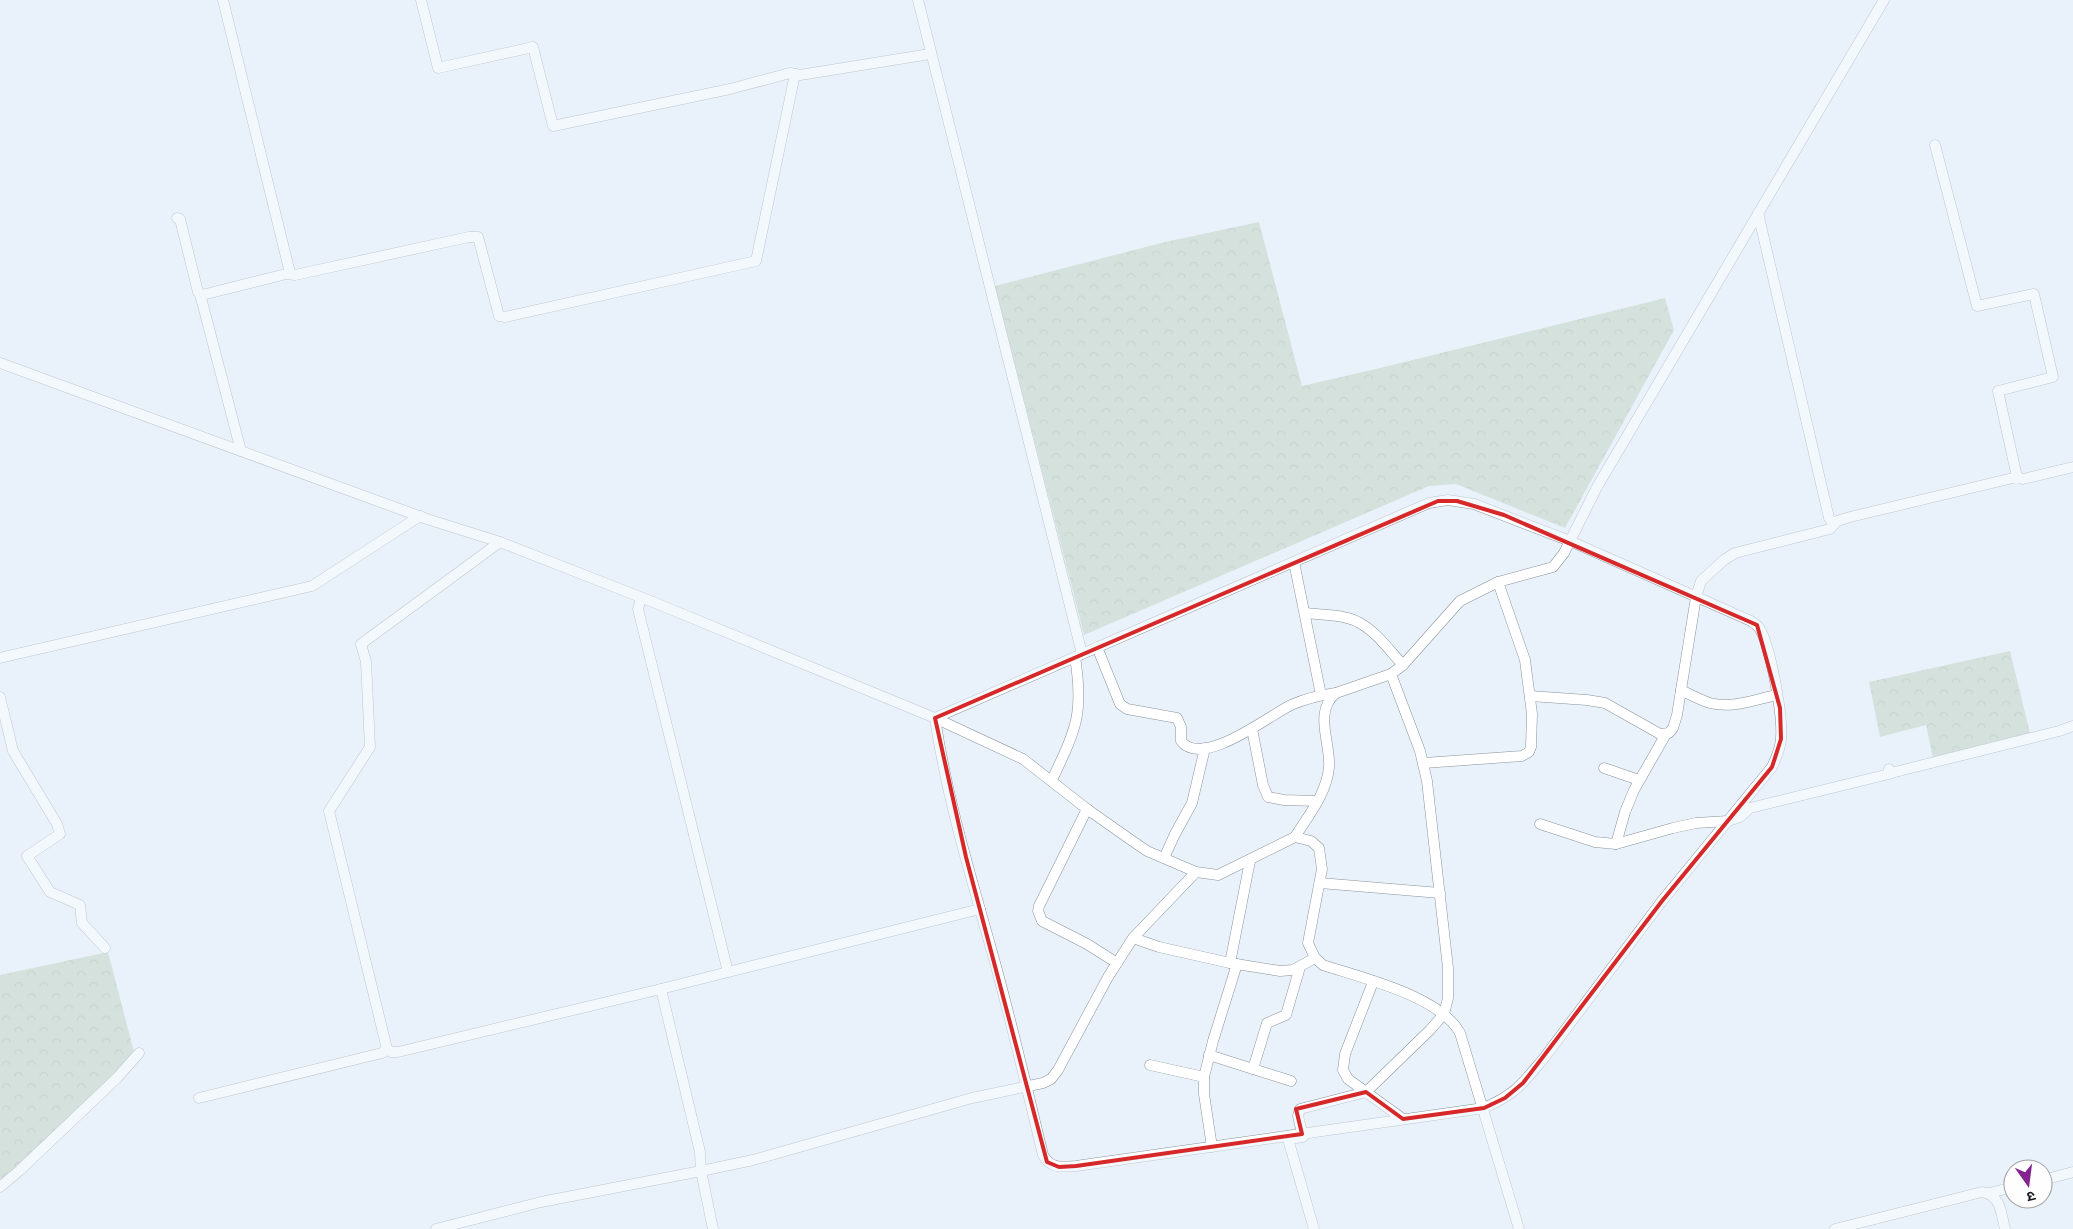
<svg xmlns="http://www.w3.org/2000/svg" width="2073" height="1229" viewBox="0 0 2073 1229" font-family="Manrope,'Noto Sans Devanagari',sans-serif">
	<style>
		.forest { fill: url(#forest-crowns) }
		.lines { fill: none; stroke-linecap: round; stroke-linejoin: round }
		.minor-casing { stroke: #8a929a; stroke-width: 11 }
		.minor { stroke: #fff; stroke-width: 10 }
		.marked { fill: none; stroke: #d62828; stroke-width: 4; stroke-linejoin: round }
	</style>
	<defs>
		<pattern id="forest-crowns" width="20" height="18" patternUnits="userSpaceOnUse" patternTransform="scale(1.25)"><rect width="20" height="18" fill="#bccdb5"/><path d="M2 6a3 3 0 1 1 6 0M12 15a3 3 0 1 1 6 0" fill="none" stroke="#a1af9b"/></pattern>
	</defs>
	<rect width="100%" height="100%" fill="#e9f2fb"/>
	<!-- forest -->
	<g class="forest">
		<polygon points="1259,222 1302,386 1380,368 1665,298 1674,330 1565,528 1456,484 1429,486 1084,635 995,286 1165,242"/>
		<polygon points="2010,651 2030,733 1933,758 1926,725 1880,737 1869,682"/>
		<path d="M108,952L134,1052C92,1097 48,1141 0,1180V975Z"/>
	</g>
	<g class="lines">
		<defs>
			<g id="minor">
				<polyline points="223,0 290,273"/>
				<polyline points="421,0 438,68 533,47 553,126 730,89 790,73 800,75 930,54"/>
				<polyline points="918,0 1082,654"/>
				<polyline points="1935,145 1977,306 2034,294 2053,377 1998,391 2017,477"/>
				<polyline points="1758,213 1829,518 1833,524"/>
				<polyline points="177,218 180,219 198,292 202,295 286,274 295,275 469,237 478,237 498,312 499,316 505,317 756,261 795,74"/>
				<polyline points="200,294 241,451"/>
				<path d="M0,363L427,519L500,542L653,602L935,718L1023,759L1087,809L1131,840L1147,851L1196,872L1218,875L1295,837L1311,841L1319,848L1322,869L1308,943L1315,958L1323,965C1362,978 1440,996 1460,1033L1519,1229"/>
				<path d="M1448,500L1474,504L1570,541L1751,621C1755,624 1759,626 1761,631C1771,651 1783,715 1781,738C1781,748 1776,758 1772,767L1662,901L1544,1058C1522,1084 1516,1094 1484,1108L1076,1166C1061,1167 1051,1169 1043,1155C1027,1089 1012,1024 994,959C972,880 947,800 935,718L1429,503Z"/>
				<polyline points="500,542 361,644 366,662 370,747 329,811 387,1049 391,1052 398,1052 661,989"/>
				<polyline points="1294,562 1321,695"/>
				<polyline points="641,598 638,609 728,972 661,989 700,1152 701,1171 713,1229"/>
				<path d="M1305,613C1322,615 1343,614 1358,622C1376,631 1389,650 1403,665"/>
				<path d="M1097,647L1120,704L1127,709L1177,718L1181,727V741C1202,769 1270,715 1291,705C1305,699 1320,695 1336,693"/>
				<polyline points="0,658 312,586 420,516"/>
				<path d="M1681,690C1691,695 1700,700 1710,703C1732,709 1756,699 1777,695"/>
				<polyline points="1530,696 1587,700 1605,703 1660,734 1669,733 1673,728 1677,715 1696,597 1701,581 1724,560 1735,553 1830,529 1837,521 1850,517 2017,477 2023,479 2073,467"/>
				<polyline points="0,697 13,751 57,824 60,834 27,856 50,892 80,905 82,923 105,948"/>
				<polyline points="1252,729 1263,785 1268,797 1284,800 1317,801"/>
				<polyline points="1424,763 1522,756 1529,752 1531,747 1532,714 1525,660 1498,582"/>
				<polyline points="1604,768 1639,780"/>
				<polyline points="1891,773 2059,731 2073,726"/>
				<path d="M1052,780C1076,729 1084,714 1075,657"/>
				<polyline points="1087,809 1039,906 1038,911 1042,921 1087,944 1117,963"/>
				<polyline points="1540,824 1595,842 1616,844 1673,828 1696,823 1728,821 1740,817 1750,808 1889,774 1891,773 1889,769"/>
				<path d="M1295,837C1308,816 1327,793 1329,767C1331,743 1313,712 1336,693L1391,674L1403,665L1460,601L1498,582L1553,567L1564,553L1597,487L1884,0"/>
				<polyline points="1616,844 1625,812 1634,790 1666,734"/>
				<polyline points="1164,858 1175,834 1192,803 1205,748"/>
				<polyline points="1320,883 1440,893"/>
				<polyline points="1133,938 1159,947 1230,963 1280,971 1293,970 1315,958"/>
				<polyline points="1230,963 1250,861"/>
				<polyline points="728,972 980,909"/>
				<polyline points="1373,982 1345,1054 1343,1070 1348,1079 1403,1119"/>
				<polyline points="1209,1055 1291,1081"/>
				<polyline points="1150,1065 1204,1077"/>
				<polyline points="1253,1069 1267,1023 1286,1015 1300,967"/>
				<polyline points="199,1098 382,1053 387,1049"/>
				<polyline points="1212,1147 1204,1094 1204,1077 1213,1041 1237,964"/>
				<polyline points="2043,1180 2073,1172"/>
				<polyline points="0,1187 19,1171 117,1078 139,1053"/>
				<polyline points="1990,1193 2013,1187"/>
				<polyline points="436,1229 541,1202 701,1171 753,1160 972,1098 1043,1083 1051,1079 1058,1070 1108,977 1133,938 1196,872"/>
				<polyline points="1314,1229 1288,1139 1303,1137 1298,1116 1300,1109 1366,1092 1430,1030 1444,1014 1448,998 1448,968 1427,781 1420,751 1391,674"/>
				<path d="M1835,1229L1982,1192C2001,1195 2001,1213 2005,1229"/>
			</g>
		</defs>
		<!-- minor casing -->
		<use href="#minor" class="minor-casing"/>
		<!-- minor -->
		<use href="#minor" class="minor"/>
	</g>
	<!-- marked area -->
	<path d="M0 0H2073V1229H0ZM1438,501H1457L1504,515L1757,625L1780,708L1781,739L1772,767L1662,901L1523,1083L1505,1098L1484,1108L1403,1119L1366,1092L1296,1109L1302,1134L1076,1166L1059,1167L1047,1162L966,857L935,718Z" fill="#e9f2fb" fill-opacity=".55" fill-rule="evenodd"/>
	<path class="marked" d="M1438,501H1457L1504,515L1757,625L1780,708L1781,739L1772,767L1662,901L1523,1083L1505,1098L1484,1108L1403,1119L1366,1092L1296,1109L1302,1134L1076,1166L1059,1167L1047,1162L966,857L935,718Z"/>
	<!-- north arrow -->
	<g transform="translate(2028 1184) rotate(166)"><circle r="24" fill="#fefefe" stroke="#a1a2a4"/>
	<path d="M0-4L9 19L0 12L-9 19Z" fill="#84248f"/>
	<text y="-8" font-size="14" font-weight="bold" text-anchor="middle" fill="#16191c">उ</text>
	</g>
</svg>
